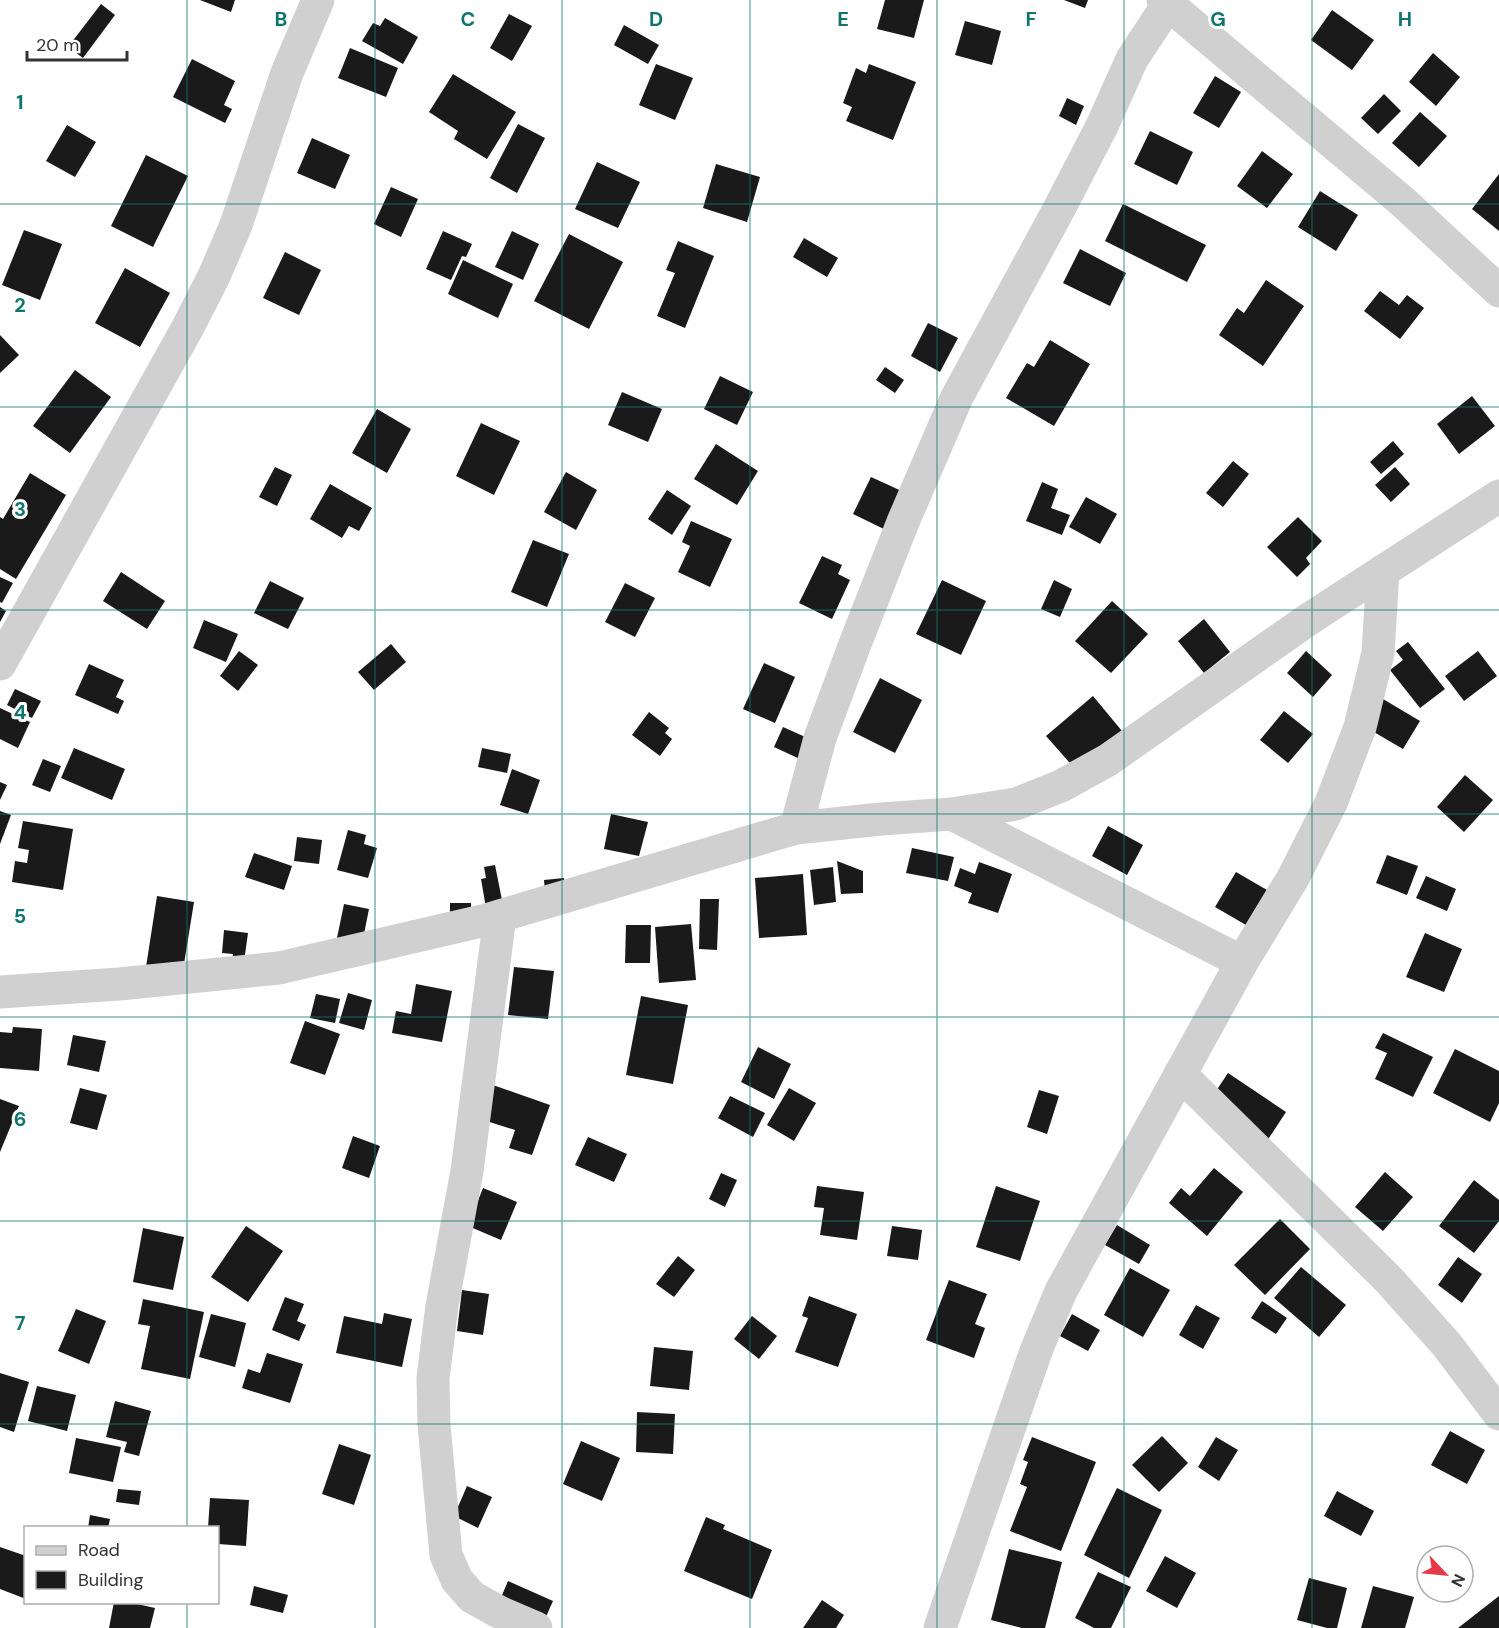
<svg xmlns="http://www.w3.org/2000/svg" width="1499" height="1628" viewBox="0 0 1499 1628" font-family="'DM Sans',sans-serif">
	<style>
		.building { fill: #1a1a1a }
		.lines { fill: none; stroke-linecap: round; stroke-linejoin: round }
		.minor { stroke: #d0d0d0; stroke-width: 33 }
		.grid { fill: none; stroke: #0f766e; stroke-width: 1.5; stroke-opacity: 0.55 }
		.grid-label { font-size: 20px; text-anchor: middle; font-weight: bold; fill: #0f766e; stroke: #fff; stroke-width: 6; stroke-linejoin: round; paint-order: stroke }
	</style>
	<rect width="100%" height="100%" fill="#fff"/>
	<!-- building -->
	<g class="building">
		<polygon points="200,0 235,0 231,12"/>
		<polygon points="885,0 924,0 914,38 877,29"/>
		<polygon points="1064,0 1088,0 1085,8"/>
		<polygon points="101,4 115,15 83,58 68,47"/>
		<polygon points="1332,10 1374,40 1352,70 1311,40"/>
		<polygon points="509,14 532,26 512,61 490,48"/>
		<polygon points="385,18 418,37 403,64 362,41 373,23 380,26"/>
		<polygon points="965,21 1001,31 992,65 955,55"/>
		<polygon points="624,25 659,45 648,64 614,45"/>
		<polygon points="350,48 398,68 386,97 338,78"/>
		<polygon points="1433,53 1460,77 1436,106 1409,82"/>
		<polygon points="192,59 235,81 224,105 232,109 225,123 173,97"/>
		<polygon points="656,64 693,78 675,120 639,105"/>
		<polygon points="869,64 916,82 893,140 846,121 852,107 843,103 856,68 866,73"/>
		<polygon points="453,74 516,112 487,159 454,139 458,131 429,112"/>
		<polygon points="1215,76 1241,92 1219,128 1193,113"/>
		<polygon points="1384,94 1401,111 1378,134 1361,118"/>
		<polygon points="1067,98 1084,106 1076,125 1059,116"/>
		<polygon points="1420,112 1447,136 1419,167 1392,143"/>
		<polygon points="518,124 545,138 517,193 490,178"/>
		<polygon points="67,125 96,142 75,177 46,161"/>
		<polygon points="1150,131 1193,152 1177,185 1134,164"/>
		<polygon points="312,138 350,155 335,189 297,173"/>
		<polygon points="1262,151 1293,174 1267,208 1237,186"/>
		<polygon points="146,155 188,176 153,247 111,226"/>
		<polygon points="597,162 640,182 618,228 575,209"/>
		<polygon points="716,164 760,177 747,222 703,208"/>
		<polygon points="1499,174 1499,231 1472,209"/>
		<polygon points="391,187 418,199 401,237 374,224"/>
		<polygon points="1320,191 1358,215 1336,251 1298,227"/>
		<polygon points="1123,204 1206,245 1187,282 1105,241"/>
		<polygon points="24,230 62,244 40,300 2,285"/>
		<polygon points="443,231 472,244 466,257 462,256 451,280 426,269"/>
		<polygon points="512,231 539,244 523,280 495,267"/>
		<polygon points="569,234 623,262 589,329 534,301"/>
		<polygon points="804,238 838,258 827,277 793,257"/>
		<polygon points="678,241 714,256 685,328 657,316 675,273 666,270"/>
		<polygon points="1080,249 1126,273 1110,306 1063,283"/>
		<polygon points="285,252 321,270 299,315 263,298"/>
		<polygon points="463,260 513,284 498,318 448,294"/>
		<polygon points="125,268 170,293 140,347 95,323"/>
		<polygon points="1266,280 1304,306 1263,366 1219,335 1237,308 1244,313"/>
		<polygon points="1380,291 1399,305 1407,295 1424,308 1400,339 1364,311"/>
		<polygon points="928,323 958,338 940,372 911,356"/>
		<polygon points="0,335 19,355 0,373"/>
		<polygon points="1050,340 1090,364 1054,426 1006,398 1027,363 1034,367"/>
		<polygon points="885,367 904,380 895,393 876,380"/>
		<polygon points="75,370 111,397 70,453 33,426"/>
		<polygon points="720,376 753,392 737,425 704,409"/>
		<polygon points="622,392 662,409 648,442 608,425"/>
		<polygon points="1472,396 1495,426 1459,454 1437,424"/>
		<polygon points="377,409 411,429 387,473 352,453"/>
		<polygon points="481,423 520,441 494,495 456,476"/>
		<polygon points="1393,441 1404,454 1381,474 1370,462"/>
		<polygon points="716,444 758,471 737,505 694,479"/>
		<polygon points="1233,461 1249,474 1223,507 1206,493"/>
		<polygon points="275,467 292,475 277,506 259,497"/>
		<polygon points="1395,467 1410,484 1391,502 1375,485"/>
		<polygon points="566,472 597,490 576,530 544,512"/>
		<polygon points="30,473 66,495 16,579 0,569 0,517 3,519"/>
		<polygon points="871,477 906,493 888,531 853,514"/>
		<polygon points="1042,482 1058,489 1051,508 1070,515 1062,535 1026,521"/>
		<polygon points="330,484 372,508 359,531 349,526 342,538 310,519"/>
		<polygon points="667,490 691,506 672,535 648,519"/>
		<polygon points="1086,497 1117,514 1100,544 1069,527"/>
		<polygon points="1298,517 1322,541 1306,558 1310,564 1297,577 1267,547"/>
		<polygon points="691,521 732,539 710,587 678,572 690,546 682,542"/>
		<polygon points="533,540 569,554 547,607 511,592"/>
		<polygon points="822,556 842,565 838,574 850,580 832,619 799,603"/>
		<polygon points="121,572 165,601 147,629 103,601"/>
		<polygon points="0,577 13,583 2,603 0,602"/>
		<polygon points="942,580 986,601 961,655 916,634"/>
		<polygon points="1054,580 1072,589 1060,617 1041,609"/>
		<polygon points="270,581 304,598 288,629 254,613"/>
		<polygon points="625,583 655,598 635,637 605,622"/>
		<polygon points="1112,601 1148,634 1111,673 1075,641"/>
		<polygon points="0,607 6,611 0,622"/>
		<polygon points="1204,619 1230,652 1204,673 1178,641"/>
		<polygon points="204,620 238,634 226,662 193,648"/>
		<polygon points="1408,642 1445,689 1420,708 1390,670 1403,660 1396,651"/>
		<polygon points="391,644 406,662 374,690 358,672"/>
		<polygon points="239,651 258,665 238,691 220,676"/>
		<polygon points="1306,651 1332,675 1313,697 1287,673"/>
		<polygon points="1478,651 1497,676 1464,701 1445,676"/>
		<polygon points="764,663 795,677 775,723 743,709"/>
		<polygon points="89,664 124,680 116,697 124,701 118,714 75,695"/>
		<polygon points="880,678 922,700 895,753 853,732"/>
		<polygon points="15,689 41,701 32,718 7,705"/>
		<polygon points="1093,696 1122,731 1076,770 1046,736"/>
		<polygon points="1383,699 1420,721 1403,749 1367,728"/>
		<polygon points="0,708 30,722 18,748 0,739"/>
		<polygon points="1284,711 1313,734 1288,763 1260,740"/>
		<polygon points="649,712 669,728 665,733 672,739 660,756 632,735"/>
		<polygon points="783,727 812,740 802,760 774,747"/>
		<polygon points="74,748 125,769 112,800 61,778"/>
		<polygon points="482,748 511,754 507,773 478,767"/>
		<polygon points="43,759 61,766 50,792 32,785"/>
		<polygon points="512,769 540,780 528,814 500,805"/>
		<polygon points="1465,775 1493,800 1464,832 1437,807"/>
		<polygon points="0,782 7,785 0,800"/>
		<polygon points="0,811 11,815 0,844"/>
		<polygon points="611,814 648,822 639,856 604,849"/>
		<polygon points="23,821 73,829 63,890 12,882 15,861 27,863 29,850 18,848"/>
		<polygon points="1108,826 1143,845 1127,875 1092,856"/>
		<polygon points="348,830 366,835 364,844 377,848 368,878 337,870"/>
		<polygon points="297,837 322,840 319,864 294,861"/>
		<polygon points="912,848 954,857 948,881 906,873"/>
		<polygon points="254,853 292,866 284,890 245,877"/>
		<polygon points="1387,855 1418,866 1407,895 1376,883"/>
		<polygon points="837,861 863,871 863,893 841,894"/>
		<polygon points="979,862 1012,874 998,913 968,903 972,893 954,886 960,868 975,874"/>
		<polygon points="495,865 503,905 486,908 481,879 486,878 484,867"/>
		<polygon points="833,867 836,902 814,905 810,870"/>
		<polygon points="1236,872 1267,890 1246,925 1215,907"/>
		<polygon points="803,874 807,935 759,938 755,878"/>
		<polygon points="1426,876 1456,889 1447,911 1416,898"/>
		<polygon points="564,878 566,901 546,903 544,880"/>
		<polygon points="157,896 194,902 184,964 171,962 170,970 146,967"/>
		<polygon points="700,899 719,899 717,950 699,949"/>
		<polygon points="450,903 471,903 472,928 450,928"/>
		<polygon points="344,904 369,909 362,944 337,938"/>
		<polygon points="691,924 696,980 659,983 655,927"/>
		<polygon points="626,925 651,925 650,963 625,963"/>
		<polygon points="224,930 248,933 243,969 231,968 233,954 222,953"/>
		<polygon points="1425,933 1462,949 1444,992 1406,977"/>
		<polygon points="514,967 554,971 548,1019 508,1015"/>
		<polygon points="416,984 452,991 442,1042 392,1033 396,1011 411,1014"/>
		<polygon points="348,993 372,1000 364,1030 339,1023"/>
		<polygon points="316,994 340,999 335,1023 310,1018"/>
		<polygon points="641,996 688,1005 673,1084 626,1075"/>
		<polygon points="305,1021 340,1034 325,1075 290,1063"/>
		<polygon points="13,1027 42,1029 39,1071 0,1068 0,1032 12,1033"/>
		<polygon points="1383,1033 1433,1057 1413,1097 1375,1079 1387,1053 1375,1048"/>
		<polygon points="73,1035 106,1041 99,1072 67,1065"/>
		<polygon points="758,1047 791,1064 774,1099 741,1082"/>
		<polygon points="1455,1049 1499,1071 1499,1103 1490,1122 1433,1093"/>
		<polygon points="1228,1073 1286,1112 1267,1141 1208,1103"/>
		<polygon points="490,1084 550,1105 532,1155 509,1148 515,1130 477,1118"/>
		<polygon points="80,1088 107,1095 97,1130 70,1123"/>
		<polygon points="789,1088 816,1103 794,1141 767,1125"/>
		<polygon points="1039,1090 1059,1096 1047,1134 1027,1127"/>
		<polygon points="730,1096 765,1113 753,1137 718,1118"/>
		<polygon points="0,1099 19,1106 0,1152"/>
		<polygon points="353,1136 380,1146 369,1178 342,1168"/>
		<polygon points="588,1137 627,1154 614,1182 575,1165"/>
		<polygon points="1214,1168 1243,1192 1207,1236 1169,1203 1181,1188 1190,1196"/>
		<polygon points="1385,1172 1413,1197 1383,1231 1355,1207"/>
		<polygon points="721,1173 737,1180 725,1207 709,1199"/>
		<polygon points="1474,1180 1499,1200 1499,1221 1474,1253 1439,1226"/>
		<polygon points="817,1186 864,1192 857,1240 820,1235 824,1208 814,1207"/>
		<polygon points="996,1186 1040,1201 1020,1261 976,1247"/>
		<polygon points="483,1188 517,1202 501,1240 468,1226"/>
		<polygon points="1280,1219 1310,1249 1265,1295 1234,1265"/>
		<polygon points="1117,1225 1150,1245 1139,1264 1105,1245"/>
		<polygon points="246,1226 283,1251 248,1302 211,1277"/>
		<polygon points="892,1226 922,1230 918,1260 887,1256"/>
		<polygon points="143,1228 184,1237 173,1290 133,1282"/>
		<polygon points="678,1256 695,1270 674,1297 656,1284"/>
		<polygon points="1458,1257 1482,1274 1462,1303 1438,1285"/>
		<polygon points="1301,1267 1346,1305 1319,1337 1274,1298"/>
		<polygon points="1130,1268 1170,1290 1143,1337 1104,1315"/>
		<polygon points="949,1280 987,1294 975,1324 985,1328 974,1358 926,1340"/>
		<polygon points="462,1290 489,1294 483,1335 457,1331"/>
		<polygon points="809,1296 857,1314 838,1367 795,1352 808,1318 802,1316"/>
		<polygon points="285,1297 304,1304 297,1321 306,1325 299,1341 272,1330"/>
		<polygon points="143,1299 204,1312 190,1379 141,1369 150,1326 138,1324"/>
		<polygon points="1262,1301 1287,1318 1276,1334 1251,1318"/>
		<polygon points="1196,1305 1220,1318 1203,1349 1179,1335"/>
		<polygon points="76,1309 106,1321 89,1364 58,1351"/>
		<polygon points="384,1313 412,1319 402,1367 336,1353 344,1316 382,1324"/>
		<polygon points="211,1314 246,1323 235,1367 199,1357"/>
		<polygon points="1072,1314 1100,1330 1088,1351 1060,1336"/>
		<polygon points="752,1316 777,1336 759,1359 734,1339"/>
		<polygon points="654,1347 693,1351 689,1390 650,1386"/>
		<polygon points="267,1353 303,1364 290,1403 242,1388 248,1369 260,1373"/>
		<polygon points="0,1373 29,1382 14,1432 0,1427"/>
		<polygon points="37,1386 76,1395 67,1431 28,1421"/>
		<polygon points="115,1401 151,1411 139,1456 124,1452 127,1442 106,1437"/>
		<polygon points="637,1412 675,1414 673,1454 636,1452"/>
		<polygon points="1450,1431 1485,1450 1467,1484 1431,1465"/>
		<polygon points="1162,1436 1188,1463 1159,1492 1132,1465"/>
		<polygon points="1032,1437 1096,1462 1061,1551 1010,1531 1027,1487 1020,1484 1028,1462 1023,1460"/>
		<polygon points="1216,1437 1238,1450 1219,1481 1198,1467"/>
		<polygon points="76,1438 121,1447 113,1482 69,1473"/>
		<polygon points="581,1441 620,1458 602,1501 563,1484"/>
		<polygon points="339,1444 371,1455 354,1505 322,1494"/>
		<polygon points="467,1486 492,1497 478,1528 454,1516"/>
		<polygon points="1117,1488 1162,1510 1129,1578 1084,1555"/>
		<polygon points="118,1489 141,1491 139,1505 116,1502"/>
		<polygon points="1337,1491 1374,1511 1361,1536 1324,1516"/>
		<polygon points="210,1498 249,1500 246,1546 218,1544 218,1528 208,1528"/>
		<polygon points="90,1515 110,1519 108,1528 88,1528"/>
		<polygon points="706,1517 725,1525 723,1529 772,1550 752,1599 684,1571"/>
		<polygon points="0,1547 26,1556 26,1599 0,1589"/>
		<polygon points="1009,1549 1062,1562 1045,1628 1022,1628 991,1620"/>
		<polygon points="1165,1556 1196,1573 1177,1608 1146,1591"/>
		<polygon points="1098,1572 1131,1587 1111,1628 1094,1628 1075,1618"/>
		<polygon points="1309,1578 1347,1588 1337,1628 1327,1628 1297,1620"/>
		<polygon points="508,1581 553,1601 541,1628 497,1607"/>
		<polygon points="254,1586 288,1595 283,1613 250,1605"/>
		<polygon points="1373,1586 1414,1597 1405,1628 1361,1628"/>
		<polygon points="1499,1596 1499,1628 1458,1628"/>
		<polygon points="822,1600 844,1615 836,1628 803,1628"/>
		<polygon points="114,1602 128,1602 155,1608 150,1628 109,1628"/>
	</g>
	<g class="lines">
		<!-- minor -->
		<g class="minor">
			<polyline points="1163,0 1403,202 1499,291"/>
			<polyline points="0,664 188,327 214,276 236,225 287,73 318,0"/>
			<polyline points="952,814 1242,962"/>
			<polyline points="796,828 820,738 855,644 903,522 957,397 1059,209 1102,126 1132,59 1171,0"/>
			<polyline points="500,916 467,1171 442,1306 433,1378 434,1425 446,1555 457,1580 472,1597 499,1612 536,1628"/>
			<polyline points="0,992 119,984 279,968 486,920 796,828 881,819 952,814 1016,804 1061,786 1108,760 1309,619 1499,496"/>
			<polyline points="1180,1074 1389,1280 1447,1345 1499,1414"/>
			<polyline points="940,1628 1036,1351 1061,1291 1242,962 1293,878 1331,803 1360,727 1378,653 1383,571"/>
		</g>
	</g>
	<!-- grid -->
	<path class="grid" d="M187,0V1528M375,0V1628M562,0V1628M750,0V1628M937,0V1628M1124,0V1628M1312,0V1628M0,204H1499M0,407H1499M0,610H1499M0,814H1499M0,1017H1499M0,1221H1499M0,1424H1499M187,1602V1628"/>
	<g class="grid-label">
		<text x="281" y="26">B</text>
		<text x="468" y="26">C</text>
		<text x="656" y="26">D</text>
		<text x="843" y="26">E</text>
		<text x="1031" y="26">F</text>
		<text x="1218" y="26">G</text>
		<text x="1405" y="26">H</text>
		<text x="20" y="109">1</text>
		<text x="20" y="312">2</text>
		<text x="20" y="516">3</text>
		<text x="20" y="719">4</text>
		<text x="20" y="923">5</text>
		<text x="20" y="1126">6</text>
		<text x="20" y="1330">7</text>
	</g>
	<!-- legend -->
	<rect x="24" y="1526" width="195" height="78" fill="#ffffff" stroke="#adadad" stroke-width="1.5"/>
	<rect x="36" y="1546" width="30" height="9" fill="#d0d0d0" stroke="#adadad" stroke-width="1.5"/>
	<text x="78" y="1556" font-size="18" fill="#333333">Road</text>
	<rect x="36" y="1571" width="30" height="18" fill="#1a1a1a" stroke="#adadad" stroke-width="1.5"/>
	<text x="78" y="1586" font-size="18" fill="#333333">Building</text>
	<!-- north arrow -->
	<g transform="translate(1445 1574) rotate(116)"><circle r="28" fill="#ffffff" stroke="#adadad" stroke-width="1.5"/>
	<path d="M0-4.5L10 22L0 15L-10 22Z" fill="#e63946"/>
	<text y="-9" font-size="16" font-weight="bold" text-anchor="middle" fill="#333333">N</text>
	</g>
	<!-- scale -->
	<path d="M27 51v9h100v-9" fill="none" stroke="#333333" stroke-width="3"/>
	<text x="36" y="51" font-size="18" fill="#333333" stroke="#ffffff" stroke-width="4.5" paint-order="stroke">20 m</text>
</svg>
